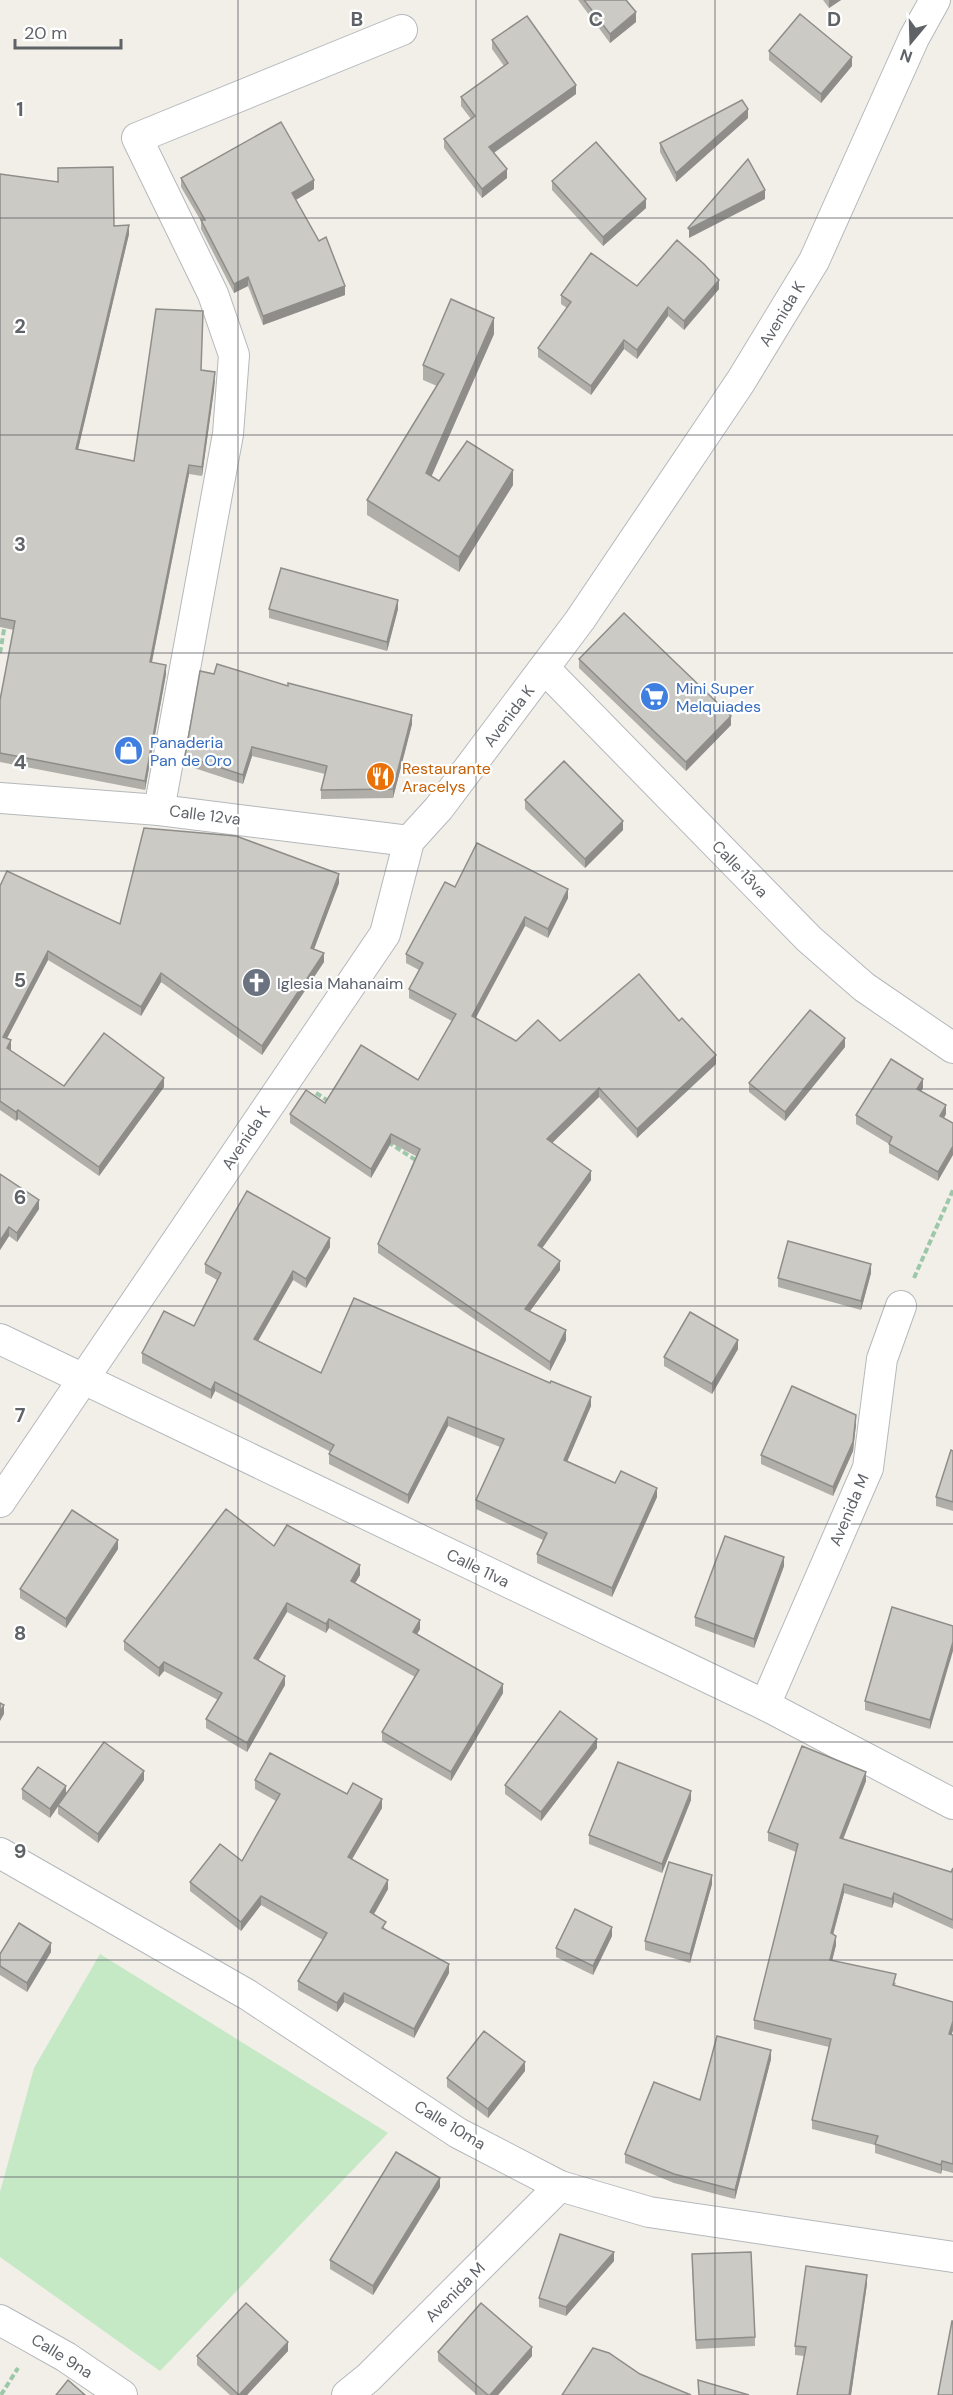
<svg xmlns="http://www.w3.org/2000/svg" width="953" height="2395" viewBox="0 0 953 2395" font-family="'DM Sans',sans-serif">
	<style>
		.green { fill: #c5e8c5 }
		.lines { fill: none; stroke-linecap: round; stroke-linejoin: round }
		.street-casing { stroke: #b5b8bc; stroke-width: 32 }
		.path { stroke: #9cc7a9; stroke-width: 4; stroke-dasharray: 6 3; stroke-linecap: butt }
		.street { stroke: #fff; stroke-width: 30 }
		.wall { fill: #afaea9 }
		.shaded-wall { fill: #8f8d8a }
		.building { fill: #cccac5; stroke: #8f8d8a; stroke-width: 1.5 }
		.grid { fill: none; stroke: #5f6368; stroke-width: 1.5; stroke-opacity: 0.55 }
		.labels { text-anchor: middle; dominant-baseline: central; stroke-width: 4.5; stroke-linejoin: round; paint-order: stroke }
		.street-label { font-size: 16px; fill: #5f6368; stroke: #fff }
		.shop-label { font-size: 16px; fill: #366cbe; stroke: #fff; text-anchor: start }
		.food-label { font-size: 16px; fill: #c56008; stroke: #fff; text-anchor: start }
		.worship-label { font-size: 16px; fill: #5b616d; stroke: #fff; text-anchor: start }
		.grid-label { font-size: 20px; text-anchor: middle; font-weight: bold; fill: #5f6368; stroke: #fff; stroke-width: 4.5; stroke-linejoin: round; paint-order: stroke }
	</style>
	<rect width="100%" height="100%" fill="#f1efe8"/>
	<!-- green -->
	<polygon class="green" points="100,1954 388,2133 160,2371 0,2257 0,2192 34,2068"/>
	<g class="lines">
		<defs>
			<g id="street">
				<polyline points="545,669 809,939 864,987 953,1048"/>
				<polyline points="0,798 159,810 409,841"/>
				<polyline points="159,810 228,434 234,355 213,294 137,138 402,30"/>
				<polyline points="0,1339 765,1705 953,1804"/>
				<polyline points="0,1502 385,934 409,841 439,808 580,620 741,381 814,261 914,38 935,0"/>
				<polyline points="765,1705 868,1468 882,1359 901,1306"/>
				<polyline points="0,1853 248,1995 458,2133 560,2186 649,2212 953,2257"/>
				<polyline points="0,2320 66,2357 122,2395"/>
				<polyline points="347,2395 368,2378 560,2186"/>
			</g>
		</defs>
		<!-- street casing -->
		<use href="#street" class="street-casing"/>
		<!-- path -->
		<g class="path">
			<polyline points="0,653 5,624"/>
			<polyline points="316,1093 330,1102"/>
			<polyline points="388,1142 417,1161"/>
			<polyline points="914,1278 953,1190"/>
			<polyline points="1,2395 18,2368"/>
		</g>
		<!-- street -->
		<use href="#street" class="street"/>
	</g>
	<!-- wall -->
	<g class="wall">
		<polygon points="578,0 626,0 636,22 610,43"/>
		<polygon points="823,0 841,0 829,8"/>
		<polygon points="492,40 576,94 494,153 507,178 482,198 444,148 444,139 471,119 461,106 461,97 504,66 492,49"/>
		<polygon points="769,51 852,66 821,103 769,60"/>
		<polygon points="748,118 676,182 660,152 660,143"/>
		<polygon points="0,174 114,226 129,234 78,449 134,461 202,370 215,381 202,476 189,474 152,662 166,674 145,790 0,762 0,700 14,630 0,627"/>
		<polygon points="181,178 314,189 296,200 345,295 263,325 248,286 234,293 201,229 201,221 181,187"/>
		<polygon points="552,181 646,208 603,246 552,190"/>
		<polygon points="637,286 719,289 684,330 668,316 637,359 624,349 591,395 538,357 538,348 567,308 561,304 561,295"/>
		<polygon points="494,334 431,476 439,481 513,485 459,572 367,515 367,500 437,386 423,380 423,365"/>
		<polygon points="269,609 398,609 387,651 269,618"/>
		<polygon points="579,659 731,725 686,771 579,668"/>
		<polygon points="412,724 393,798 321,799 321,790 325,774 252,756 243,784 185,765 185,756"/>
		<polygon points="525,800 623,830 585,868 525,809"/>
		<polygon points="339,883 314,949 324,962 262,1055 161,982 141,1016 48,960 6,1038 10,1050 64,1086 164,1087 99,1176 18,1119 16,1121 0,1110 0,886 120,924"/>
		<polygon points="455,887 568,898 548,938 525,926 475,1018 516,1041 560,1041 716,1064 637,1138 599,1097 552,1143 591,1180 542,1248 560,1270 530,1311 566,1340 550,1371 378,1253 378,1244 416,1156 391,1143 371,1178 290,1123 290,1114 325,1103 418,1080 452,1021 409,998 409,989 419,970 406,963 406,954"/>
		<polygon points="845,1047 785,1121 749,1092 749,1083"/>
		<polygon points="923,1088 921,1091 946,1114 944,1118 938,1181 889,1153 889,1144 856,1124 856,1115"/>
		<polygon points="0,1174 39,1209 17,1242 9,1236 0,1250"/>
		<polygon points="330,1247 306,1288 293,1280 258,1341 321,1373 591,1406 567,1461 615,1483 657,1497 612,1597 537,1563 537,1554 543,1540 476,1509 476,1500 500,1447 448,1426 408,1504 329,1464 329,1454 331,1452 215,1391 211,1399 142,1363 142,1353 194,1326 217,1280 205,1273 205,1264"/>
		<polygon points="871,1273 861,1310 778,1287 778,1278"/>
		<polygon points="738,1349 712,1394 664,1366 664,1357"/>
		<polygon points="856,1424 853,1451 833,1496 761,1464 761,1455"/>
		<polygon points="953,1451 953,1511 936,1506 936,1497"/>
		<polygon points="274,1546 360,1575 355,1583 420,1629 417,1634 503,1693 451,1781 382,1741 382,1732 415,1677 329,1628 326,1633 287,1612 258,1661 285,1685 247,1752 206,1728 206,1719 218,1700 164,1671 159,1677 124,1650 124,1641"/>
		<polygon points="118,1549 66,1628 20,1598 20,1589"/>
		<polygon points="784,1566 754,1648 695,1626 695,1617"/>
		<polygon points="953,1626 930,1729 865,1710 865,1701"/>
		<polygon points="597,1748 541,1821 505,1794 505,1785"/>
		<polygon points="144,1780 98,1843 58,1814 58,1806 50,1818 22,1799 22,1789 66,1794"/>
		<polygon points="255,1780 347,1794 382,1808 352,1859 388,1889 374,1914 386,1930 449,1973 414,2038 344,2002 337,2012 298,1990 298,1981 323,1940 261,1905 241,1931 190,1891 190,1882 242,1861 276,1801 255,1789"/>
		<polygon points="866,1781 843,1839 951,1872 953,1868 953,1929 894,1902 892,1908 844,1893 833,1935 836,1945 832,1961 896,1983 895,1985 953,2030 952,2034 953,2035 953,2173 942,2170 941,2174 875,2153 875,2145 812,2129 812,2120 829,2047 754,2029 754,2020 796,1852 768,1841 768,1832"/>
		<polygon points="691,1800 662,1873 589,1844 589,1835"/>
		<polygon points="712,1884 690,1963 645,1950 645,1941"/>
		<polygon points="612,1936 593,1975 556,1957 556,1948"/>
		<polygon points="51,1952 27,1992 0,1975 0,1954"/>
		<polygon points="771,2059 735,2199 674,2183 625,2163 625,2154 700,2100"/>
		<polygon points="525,2071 488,2118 447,2087 447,2078"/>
		<polygon points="440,2187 373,2295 330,2269 330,2260"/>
		<polygon points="614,2261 566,2316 539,2307 539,2298"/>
		<polygon points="692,2263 755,2337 755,2346 696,2349"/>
		<polygon points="867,2284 851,2395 797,2395 804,2356 795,2355 795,2346"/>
		<polygon points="288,2351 247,2395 230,2395 197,2365 197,2356"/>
		<polygon points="438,2352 532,2356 498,2395 477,2395 438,2361"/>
	</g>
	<!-- shaded-wall -->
	<g class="shaded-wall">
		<polygon points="829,0 841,0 829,8"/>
		<polygon points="636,12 636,22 610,43 610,34"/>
		<polygon points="852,57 852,66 821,103 821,94"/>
		<polygon points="576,85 576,94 489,156 489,147"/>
		<polygon points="748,109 748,118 676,182 676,173"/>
		<polygon points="507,169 507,178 482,198 482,189"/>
		<polygon points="314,180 314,189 292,202 292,193"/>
		<polygon points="765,190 765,199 689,238 689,229"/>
		<polygon points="646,199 646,208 603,246 603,237"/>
		<polygon points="129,225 129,234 76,458 76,449"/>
		<polygon points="248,277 248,286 234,293 234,284"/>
		<polygon points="719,280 719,289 684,330 684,321"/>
		<polygon points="345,286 345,295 263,325 263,316"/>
		<polygon points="668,307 668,316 637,359 637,350"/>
		<polygon points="494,318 494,334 426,489 426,473"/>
		<polygon points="624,340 624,349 591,395 591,386"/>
		<polygon points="215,372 214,390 202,476 202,467"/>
		<polygon points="189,465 189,474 150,671 150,662"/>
		<polygon points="513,470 513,485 459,572 459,557"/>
		<polygon points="398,600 398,609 387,651 387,642"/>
		<polygon points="166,665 166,674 145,790 145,781"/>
		<polygon points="412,715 412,724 393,798 393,789"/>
		<polygon points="731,716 731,725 686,771 686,762"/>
		<polygon points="252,747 252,756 243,784 243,775"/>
		<polygon points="623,821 623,830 585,868 585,859"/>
		<polygon points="339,874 339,883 311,957 311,948"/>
		<polygon points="568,889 568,898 548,938 548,929"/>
		<polygon points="525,917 525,926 472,1025 472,1016"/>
		<polygon points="48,951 48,960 3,1046 3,1037"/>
		<polygon points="324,953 324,962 262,1055 262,1046"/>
		<polygon points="161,973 161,982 141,1016 141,1007"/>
		<polygon points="845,1038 845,1047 785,1121 785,1112"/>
		<polygon points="11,1040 11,1049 7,1057 7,1048"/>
		<polygon points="716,1055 716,1064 637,1138 637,1129"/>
		<polygon points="164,1078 164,1087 99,1176 99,1167"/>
		<polygon points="923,1079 923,1088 917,1098 917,1089"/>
		<polygon points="599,1088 599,1097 547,1148 547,1139"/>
		<polygon points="946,1105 946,1114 940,1125 940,1116"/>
		<polygon points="18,1110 18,1119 16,1121 16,1112"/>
		<polygon points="391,1134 391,1143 371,1178 371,1169"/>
		<polygon points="953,1146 953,1155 938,1181 938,1172"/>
		<polygon points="591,1171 591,1180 538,1254 538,1245"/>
		<polygon points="39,1200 39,1209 17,1242 17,1233"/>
		<polygon points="9,1227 9,1236 0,1250 0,1241"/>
		<polygon points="330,1238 330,1247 306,1288 306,1279"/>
		<polygon points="560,1261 560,1270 525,1318 525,1309"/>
		<polygon points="871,1264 871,1273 861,1310 861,1301"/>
		<polygon points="293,1271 293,1280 254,1348 254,1339"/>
		<polygon points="566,1330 566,1340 550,1371 550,1362"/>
		<polygon points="738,1340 738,1349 712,1394 712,1384"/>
		<polygon points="215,1382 215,1391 211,1399 211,1390"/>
		<polygon points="591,1397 591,1406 564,1469 564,1460"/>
		<polygon points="856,1415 856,1424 853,1451 833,1496 833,1487"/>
		<polygon points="448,1417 448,1426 408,1504 408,1495"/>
		<polygon points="657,1488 657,1497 612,1597 612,1588"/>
		<polygon points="118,1540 118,1549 66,1628 66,1619"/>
		<polygon points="784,1557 784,1566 754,1648 754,1639"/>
		<polygon points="360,1565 360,1575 351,1590 351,1581"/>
		<polygon points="287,1603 287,1612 254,1668 254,1658"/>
		<polygon points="329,1619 329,1628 326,1633 326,1624"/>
		<polygon points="420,1620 420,1629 413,1641 413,1632"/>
		<polygon points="953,1642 953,1651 930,1729 930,1720"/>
		<polygon points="164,1662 164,1671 159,1677 159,1668"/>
		<polygon points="285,1676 285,1685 247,1752 247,1743"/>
		<polygon points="503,1684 503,1693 451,1781 451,1772"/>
		<polygon points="4,1705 4,1714 0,1721 0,1712"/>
		<polygon points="597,1739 597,1748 541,1821 541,1812"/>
		<polygon points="144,1771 144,1780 98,1843 98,1834"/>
		<polygon points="866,1772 866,1781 840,1847 840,1838"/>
		<polygon points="66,1786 66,1795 50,1818 50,1809"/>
		<polygon points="691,1791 691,1800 662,1873 662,1864"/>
		<polygon points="382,1799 382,1808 348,1866 348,1857"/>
		<polygon points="712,1875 712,1884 690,1963 690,1954"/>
		<polygon points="388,1880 388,1889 370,1921 370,1912"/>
		<polygon points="844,1884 844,1893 831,1942 831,1933"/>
		<polygon points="894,1893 894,1902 892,1908 892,1899"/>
		<polygon points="261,1896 261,1905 241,1931 241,1922"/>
		<polygon points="612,1927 612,1936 593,1975 593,1966"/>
		<polygon points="836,1936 836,1945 830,1969 830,1960"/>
		<polygon points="51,1943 51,1952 27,1992 27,1983"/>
		<polygon points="449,1964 449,1973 414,2038 414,2029"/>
		<polygon points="344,1993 344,2002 337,2012 337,2003"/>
		<polygon points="953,2021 953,2030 949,2043 949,2034"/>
		<polygon points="771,2050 771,2059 735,2199 735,2190"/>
		<polygon points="525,2062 525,2071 488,2118 488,2109"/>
		<polygon points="942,2161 942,2170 941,2174 941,2165"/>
		<polygon points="440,2178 440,2187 373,2295 373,2286"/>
		<polygon points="614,2252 614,2261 566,2316 566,2307"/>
		<polygon points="867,2275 867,2284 851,2395 849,2395"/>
		<polygon points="288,2342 288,2351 247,2395 239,2395"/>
		<polygon points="532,2347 532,2356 498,2395 490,2395"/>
	</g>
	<!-- building -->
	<g class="building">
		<polygon points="584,0 626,0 636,12 610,34"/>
		<polygon points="800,14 852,57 821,94 769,51"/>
		<polygon points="527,16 576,85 489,147 507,169 482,189 444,139 475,116 461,97 508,63 492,40"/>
		<polygon points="742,100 748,109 676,173 660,143"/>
		<polygon points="281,122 314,180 292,193 319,241 326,237 345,286 263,316 248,277 234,284 201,220 205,220 181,178"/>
		<polygon points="596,142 646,199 603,237 552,181"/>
		<polygon points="748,159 765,190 689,229 688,228"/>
		<polygon points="113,167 114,226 129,225 76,449 134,461 156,309 203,311 201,370 215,372 202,467 189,465 150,662 166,665 145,781 0,753 0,700 15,621 0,618 0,174 58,182 58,168"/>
		<polygon points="677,240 704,264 719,280 684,321 668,307 637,350 624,340 591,386 538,348 571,302 561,295 591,253 637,286"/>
		<polygon points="451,299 494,318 426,473 439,481 467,441 513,470 459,557 367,500 444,374 423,365"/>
		<polygon points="281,568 398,600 387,642 269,609"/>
		<polygon points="624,613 731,716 686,762 579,659"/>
		<polygon points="217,664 288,686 288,683 412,715 393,789 321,790 327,766 252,747 243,775 185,756 200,671 214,674"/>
		<polygon points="564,761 623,821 585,859 525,800"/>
		<polygon points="144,828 236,836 339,874 311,948 324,953 262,1046 161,973 141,1007 48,951 3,1037 11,1040 7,1048 64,1086 104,1033 164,1078 99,1167 18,1110 16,1112 0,1101 0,886 7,871 120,924"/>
		<polygon points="477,843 568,889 548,929 525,917 472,1016 516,1041 538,1020 560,1041 639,974 679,1021 682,1018 716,1055 637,1129 599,1088 547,1139 591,1171 538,1245 560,1261 525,1309 566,1330 550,1362 378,1244 420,1149 391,1134 371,1169 290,1114 306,1090 325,1103 361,1045 418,1080 456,1014 409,989 423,963 406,954 445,882 455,887"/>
		<polygon points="810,1010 845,1038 785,1112 749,1083"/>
		<polygon points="891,1059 923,1079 917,1089 946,1105 940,1116 953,1123 953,1146 938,1172 889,1144 892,1137 856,1115"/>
		<polygon points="0,1174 39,1200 17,1233 9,1227 0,1241"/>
		<polygon points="247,1191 330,1238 306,1279 293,1271 254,1339 321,1373 354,1298 550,1383 551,1381 591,1397 564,1460 615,1483 621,1471 657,1488 612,1588 537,1554 547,1533 476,1500 504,1439 448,1417 408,1495 329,1454 334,1445 215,1382 211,1390 142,1353 164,1311 194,1326 221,1273 205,1264"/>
		<polygon points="788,1241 871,1264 861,1301 778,1278"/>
		<polygon points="690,1312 738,1340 712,1384 664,1357"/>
		<polygon points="792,1386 856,1415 853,1442 833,1487 761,1455"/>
		<polygon points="951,1450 953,1451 953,1502 936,1497"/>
		<polygon points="226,1509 274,1546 287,1525 360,1565 351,1581 420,1620 413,1632 503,1684 451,1772 382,1732 419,1670 329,1619 326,1624 287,1603 254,1658 285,1676 247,1743 206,1719 222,1693 164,1662 159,1668 124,1641"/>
		<polygon points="72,1510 118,1540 66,1619 20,1589"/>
		<polygon points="725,1536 784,1557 754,1639 695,1617"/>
		<polygon points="892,1607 953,1626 953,1642 930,1720 865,1701"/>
		<polygon points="0,1703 4,1705 0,1712"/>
		<polygon points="560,1711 597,1739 541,1812 505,1785"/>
		<polygon points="104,1742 144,1771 98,1834 58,1805"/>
		<polygon points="802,1746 866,1772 840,1838 951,1872 953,1868 953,1920 894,1893 892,1899 844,1884 831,1933 836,1936 830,1960 896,1974 893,1985 953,2002 953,2021 949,2034 953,2035 953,2164 942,2161 941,2165 875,2144 878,2136 812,2120 831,2039 754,2020 798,1844 768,1832"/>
		<polygon points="270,1753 347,1794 353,1783 382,1799 348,1857 388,1880 370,1912 386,1922 382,1928 449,1964 414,2029 344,1993 337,2003 298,1981 327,1933 261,1896 241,1922 190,1882 220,1844 242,1861 280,1794 255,1780"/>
		<polygon points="618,1762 691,1791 662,1864 589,1835"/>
		<polygon points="38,1767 66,1786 50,1809 22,1789"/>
		<polygon points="669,1862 712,1875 690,1954 645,1941"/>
		<polygon points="575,1909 612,1927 593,1966 556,1948"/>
		<polygon points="19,1923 51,1943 27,1983 0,1966 0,1954"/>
		<polygon points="484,2031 525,2062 488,2109 447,2078"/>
		<polygon points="717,2036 771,2050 735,2190 674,2174 625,2154 654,2082 700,2100"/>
		<polygon points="396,2152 440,2178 373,2286 330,2260"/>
		<polygon points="560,2234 614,2252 566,2307 539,2298"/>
		<polygon points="751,2252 755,2337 696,2340 692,2254"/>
		<polygon points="806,2266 867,2275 849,2395 797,2395 806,2347 795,2346"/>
		<polygon points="246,2303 288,2342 239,2395 197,2356"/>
		<polygon points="481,2303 532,2347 490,2395 488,2395 438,2352"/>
		<polygon points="952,2321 953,2321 953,2395 938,2395"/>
		<polygon points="593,2348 609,2353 640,2374 691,2395 562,2395"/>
		<polygon points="68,2380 85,2395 56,2395"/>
		<polygon points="698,2380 749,2395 699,2395"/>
	</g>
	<!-- grid -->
	<path class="grid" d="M238,0V2395M476,0V2395M715,0V2395M0,218H953M0,435H953M0,653H953M0,871H953M0,1089H953M0,1306H953M0,1524H953M0,1742H953M0,1960H953M0,2177H953"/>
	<!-- icons -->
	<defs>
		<symbol id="supermarket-disc" viewBox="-11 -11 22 22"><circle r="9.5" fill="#3f7fe0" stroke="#fff"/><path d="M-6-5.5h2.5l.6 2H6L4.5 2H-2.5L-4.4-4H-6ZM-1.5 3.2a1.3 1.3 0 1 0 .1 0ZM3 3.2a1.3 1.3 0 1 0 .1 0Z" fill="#fff"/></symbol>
		<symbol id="shop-disc" viewBox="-11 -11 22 22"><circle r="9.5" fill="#3f7fe0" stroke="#fff"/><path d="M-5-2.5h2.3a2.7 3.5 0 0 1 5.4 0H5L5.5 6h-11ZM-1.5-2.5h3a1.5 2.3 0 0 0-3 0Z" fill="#fff"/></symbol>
		<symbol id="restaurant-disc" viewBox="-11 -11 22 22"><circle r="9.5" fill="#e8710a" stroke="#fff"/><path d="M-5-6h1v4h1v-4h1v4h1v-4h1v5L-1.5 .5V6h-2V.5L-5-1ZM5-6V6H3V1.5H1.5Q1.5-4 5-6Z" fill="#fff"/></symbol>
		<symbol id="church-disc" viewBox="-11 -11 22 22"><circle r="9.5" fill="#6b7280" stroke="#fff"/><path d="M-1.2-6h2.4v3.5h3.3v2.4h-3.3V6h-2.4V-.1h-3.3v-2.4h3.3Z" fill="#fff"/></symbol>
	</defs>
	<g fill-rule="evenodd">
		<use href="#supermarket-disc" x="638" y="680" width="33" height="33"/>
		<use href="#shop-disc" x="112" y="734" width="33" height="33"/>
		<use href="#restaurant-disc" x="364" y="760" width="33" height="33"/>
		<use href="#church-disc" x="240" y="966" width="33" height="33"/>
	</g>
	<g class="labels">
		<!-- street labels -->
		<g class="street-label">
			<text transform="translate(782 314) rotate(-59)">Avenida K</text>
			<text transform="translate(509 716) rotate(-53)">Avenida K</text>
			<text transform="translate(205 815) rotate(7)">Calle 12va</text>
			<text transform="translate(740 869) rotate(46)">Calle 13va</text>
			<text transform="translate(246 1138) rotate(-56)">Avenida K</text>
			<text transform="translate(849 1510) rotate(-67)">Avenida M</text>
			<text transform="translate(478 1568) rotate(26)">Calle 11va</text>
			<text transform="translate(450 2125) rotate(31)">Calle 10ma</text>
			<text transform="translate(455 2292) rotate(-45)">Avenida M</text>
			<text transform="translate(62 2356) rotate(32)">Calle 9na</text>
		</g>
		<!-- shop labels -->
		<g class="shop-label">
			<text x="676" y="688">Mini Super<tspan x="676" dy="18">Melquiades</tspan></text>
			<text x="150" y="742">Panaderia<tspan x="150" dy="18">Pan de Oro</tspan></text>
		</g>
		<!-- food labels -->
		<g class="food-label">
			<text x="402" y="768">Restaurante<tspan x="402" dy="18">Aracelys</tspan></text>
		</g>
		<!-- worship labels -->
		<g class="worship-label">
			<text x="277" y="983">Iglesia Mahanaim</text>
		</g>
	</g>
	<g class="grid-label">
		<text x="357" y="26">B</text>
		<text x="596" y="26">C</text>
		<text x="834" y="26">D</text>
		<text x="20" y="116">1</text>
		<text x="20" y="333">2</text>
		<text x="20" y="551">3</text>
		<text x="20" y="769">4</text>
		<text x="20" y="987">5</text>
		<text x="20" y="1204">6</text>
		<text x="20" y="1422">7</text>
		<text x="20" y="1640">8</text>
		<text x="20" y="1858">9</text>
	</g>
	<!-- north arrow -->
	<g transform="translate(911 42) rotate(199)" stroke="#ffffff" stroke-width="4.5" paint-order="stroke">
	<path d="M0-4.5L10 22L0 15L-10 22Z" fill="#5f6368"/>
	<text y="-9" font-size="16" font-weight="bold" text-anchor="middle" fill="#5f6368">N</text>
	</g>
	<!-- scale -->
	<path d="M15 39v9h106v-9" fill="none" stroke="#5f6368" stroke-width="3"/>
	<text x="24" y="39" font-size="18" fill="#5f6368" stroke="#ffffff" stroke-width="4.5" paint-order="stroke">20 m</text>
</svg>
